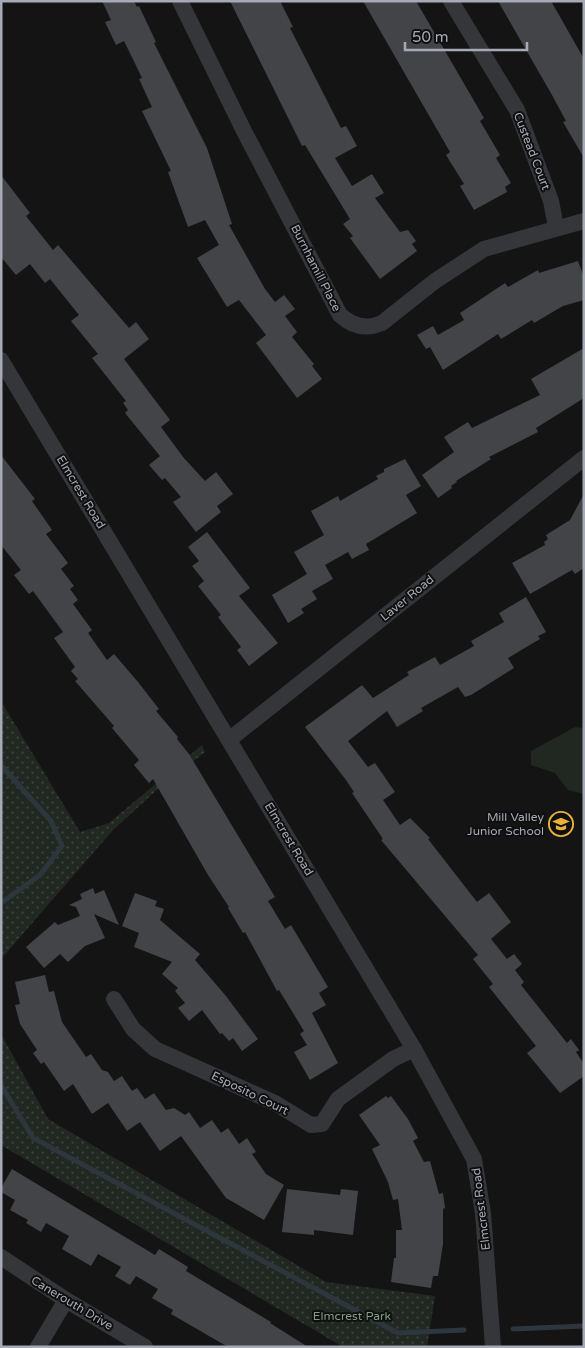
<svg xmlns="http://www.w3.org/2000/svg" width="585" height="1348" viewBox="0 0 585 1348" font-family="'Varela Round',sans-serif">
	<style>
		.grass { fill: url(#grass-dots) }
		.pitch { fill: #202821 }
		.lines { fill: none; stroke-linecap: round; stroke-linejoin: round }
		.stream { stroke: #2e363d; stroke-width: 5 }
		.building { fill: #434448 }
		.street { stroke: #35363a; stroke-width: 16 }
		.labels { text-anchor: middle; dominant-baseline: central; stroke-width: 4; stroke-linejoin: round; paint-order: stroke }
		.street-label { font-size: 12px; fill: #a6aab5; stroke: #0f0f10 }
		.poi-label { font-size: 12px; fill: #a6aab5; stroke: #0f0f10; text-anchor: end }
		.park-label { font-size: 12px; fill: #7e9f81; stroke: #0f0f10 }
	</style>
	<defs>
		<pattern id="grass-dots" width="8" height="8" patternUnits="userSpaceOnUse" patternTransform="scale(1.25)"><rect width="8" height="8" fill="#202821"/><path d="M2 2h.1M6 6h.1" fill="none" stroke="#3d443f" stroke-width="1.8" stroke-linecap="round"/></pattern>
	</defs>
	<rect width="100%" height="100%" fill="#141415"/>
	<!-- grass -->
	<g class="grass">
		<polygon points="1,701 80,832 109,823 202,745 205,752 159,788 113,830 1,959"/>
		<polygon points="1,1034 48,1119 326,1282 435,1296 427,1347 343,1347 1,1145"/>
	</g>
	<!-- pitch -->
	<polygon class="pitch" points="575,727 584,728 584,794 568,790 555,773 531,765 531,751"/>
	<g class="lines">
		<!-- stream -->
		<g class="stream">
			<polyline points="1,765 51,821 62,846 40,875 1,903"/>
			<polyline points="1,1085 33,1138 398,1333 464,1330"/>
			<polyline points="513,1329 584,1326"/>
		</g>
	</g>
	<!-- building -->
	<g class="building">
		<polygon points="102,1 134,1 137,7 139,6 156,42 154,43 207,148 232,224 229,225 265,289 275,302 284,295 295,309 285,316 297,332 292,337 314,364 312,366 322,379 297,398 256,343 266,335 239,300 227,307 197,258 219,245 205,220 188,227 168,172 171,171 142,111 152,107 139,79 142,78 124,41 116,45 105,22 111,20"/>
		<polygon points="230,1 280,1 293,27 290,28 341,128 346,126 357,146 335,158 352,186 372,174 384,193 375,198 400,232 408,230 416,241 412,244 417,251 380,279 350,238 353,236 343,224 350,219 305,145 302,146"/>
		<polygon points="363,1 416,1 484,118 480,121 500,155 496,158 511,183 505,187 507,192 474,210 460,186 464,184 446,155 450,152"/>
		<polygon points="498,1 551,1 584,59 584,158 563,122 566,121 552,95"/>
		<polygon points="1,175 30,213 26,216 53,250 58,245 129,328 136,322 149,339 124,359 170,420 161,427 183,457 205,481 216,472 233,494 217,506 221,512 196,532 173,502 181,497 165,478 162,480 149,465 160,456 125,413 128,410 123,403 126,401 92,358 98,354 71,321 79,315 50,279 45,283 30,264 16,275 1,257"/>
		<polygon points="578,261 584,277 584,300 563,306 534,323 532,320 501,339 498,334 443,370 430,347 426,349 417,335 433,326 438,335 464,320 460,313 505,283 508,287 538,270 539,273"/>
		<polygon points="584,348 584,398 536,428 538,432 489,457 491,459 456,481 457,482 451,486 452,488 438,498 422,475 454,452 444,437 468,422 472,428 540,395 531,379"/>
		<polygon points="1,455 35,499 32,501 52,530 46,534 68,563 61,569 74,586 70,589 78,600 73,604 92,630 88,633 107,660 114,654 138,682 159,709 156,711 178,737 177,739 189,754 275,897 268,901 285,929 291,925 328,987 319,993 326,1005 312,1013 338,1063 310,1080 294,1052 307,1045 300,1034 304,1031 279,990 277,991 245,932 243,933 228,908 229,907 208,875 153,779 149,783 134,765 139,760 112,728 114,726 75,681 78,679 71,671 75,667 54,638 63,632 33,591 29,594 14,575 21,570 1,545"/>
		<polygon points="405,459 421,486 406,495 417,513 366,544 369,550 352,559 348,552 325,565 333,579 312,591 317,599 301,609 304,613 288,623 272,595 307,574 294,552 324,535 311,511 338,496 340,501 378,479 376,476 384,472 384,469"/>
		<polygon points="584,494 584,568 575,574 572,570 530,594 512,563 545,545 544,542 548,539 546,535 570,520"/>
		<polygon points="207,532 250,588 239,596 278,643 249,666 237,650 241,647 218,617 221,615 198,586 204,581 192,566 199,561 188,547"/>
		<polygon points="526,597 546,632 538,636 540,639 508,658 514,668 471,695 465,697 458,687 421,708 423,711 397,727 387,711 348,741 368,767 375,763 395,792 383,800 400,825 410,818 430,838 428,839 477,902 489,893 511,922 491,939 507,959 514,954 522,964 515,970 524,982 521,985 567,1043 571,1039 579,1050 576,1052 584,1064 584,1076 560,1093 527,1053 536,1046 489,987 493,984 473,959 478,955 381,840 383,839 352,793 354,792 346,780 305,727 362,685 373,698 409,675 407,672 435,657 440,665 474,646 471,641 504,622 499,613"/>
		<polygon points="93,888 95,894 104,890 119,925 94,914 105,938 85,946 68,962 60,954 44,968 26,947 55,922 58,925 80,916 76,907 69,905 82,899 80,894"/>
		<polygon points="135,893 157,901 155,906 164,909 160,920 200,954 195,960 226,996 258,1039 242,1051 233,1038 229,1041 222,1033 220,1034 202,1010 189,1021 178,1008 185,1003 175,991 178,988 162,974 172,962 134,947 139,933 122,926"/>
		<polygon points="45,975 49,992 54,991 62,1022 86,1057 91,1054 102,1070 108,1072 114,1081 122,1076 132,1091 137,1088 145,1099 154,1093 166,1110 174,1108 185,1115 189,1112 200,1128 212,1120 221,1133 228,1128 239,1144 247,1138 256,1152 252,1154 266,1174 284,1185 264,1220 226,1198 181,1136 160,1151 140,1122 127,1131 108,1103 92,1114 73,1084 64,1091 44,1062 41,1064 33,1053 37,1050 20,1024 15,1005 20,1004 15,982"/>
		<polygon points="386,1096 388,1098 391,1096 408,1119 418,1138 413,1141 424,1162 430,1161 439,1194 443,1193 445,1208 443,1209 443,1244 438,1276 433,1276 431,1288 391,1282 394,1258 396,1258 396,1230 402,1230 398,1199 393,1200 388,1182 372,1149 380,1145 359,1115"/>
		<polygon points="12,1169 155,1255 159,1249 188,1267 186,1271 271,1322 270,1323 308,1347 228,1347 171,1314 173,1310 152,1298 158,1289 136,1276 130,1285 115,1276 121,1267 98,1254 91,1266 62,1249 69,1236 46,1223 41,1232 26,1223 28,1220 10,1210 15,1200 1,1192 1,1188"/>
		<polygon points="287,1189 340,1195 341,1189 358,1191 353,1235 314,1230 314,1235 282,1232"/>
	</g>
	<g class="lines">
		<!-- street -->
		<g class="street">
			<path d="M180,1L244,131L340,315C352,326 366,330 382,323L435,281L484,249L584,221"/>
			<polyline points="451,1 517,110 551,201 556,227"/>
			<polyline points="1,360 414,1049 474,1159 483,1213 493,1347"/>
			<polyline points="230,739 584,458"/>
			<polyline points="114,999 133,1029 155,1049 275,1103 311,1125 322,1124 338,1099 393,1059 414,1049"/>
			<polyline points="1,1257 66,1300 145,1347"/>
			<polyline points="38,1347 66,1300"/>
		</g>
	</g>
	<!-- icons -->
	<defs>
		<symbol id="school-ring" viewBox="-11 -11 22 22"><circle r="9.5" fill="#0f0f10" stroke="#e7b33a" stroke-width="1.5"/><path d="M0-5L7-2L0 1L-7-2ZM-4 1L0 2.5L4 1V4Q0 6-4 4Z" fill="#e7b33a"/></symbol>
	</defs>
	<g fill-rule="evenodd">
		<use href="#school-ring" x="547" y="810" width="28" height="28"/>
	</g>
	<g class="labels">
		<!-- street labels -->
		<g class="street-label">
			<text transform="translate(532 151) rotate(69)">Custead Court</text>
			<text transform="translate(316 268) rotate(63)">Burnhamill Place</text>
			<text transform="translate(81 492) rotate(59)">Elmcrest Road</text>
			<text transform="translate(407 598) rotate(-39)">Laver Road</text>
			<text transform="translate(289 839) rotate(59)">Elmcrest Road</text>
			<text transform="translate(250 1093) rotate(26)">Esposito Court</text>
			<text transform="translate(481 1209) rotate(-97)">Elmcrest Road</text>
			<text transform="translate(72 1303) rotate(31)">Canerouth Drive</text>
		</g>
		<!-- poi labels -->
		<g class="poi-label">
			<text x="544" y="817">Mill Valley<tspan x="544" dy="14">Junior School</tspan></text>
		</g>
		<!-- park labels -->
		<g class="park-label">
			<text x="352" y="1316">Elmcrest Park</text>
		</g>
	</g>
	<!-- border -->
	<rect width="585" height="1348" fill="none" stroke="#a6aab5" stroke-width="5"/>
	<!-- scale -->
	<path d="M405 42v8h122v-8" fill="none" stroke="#a6aab5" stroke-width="2.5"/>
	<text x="412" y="42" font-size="15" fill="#a6aab5" stroke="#0f0f10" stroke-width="4" paint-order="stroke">50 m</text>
</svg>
